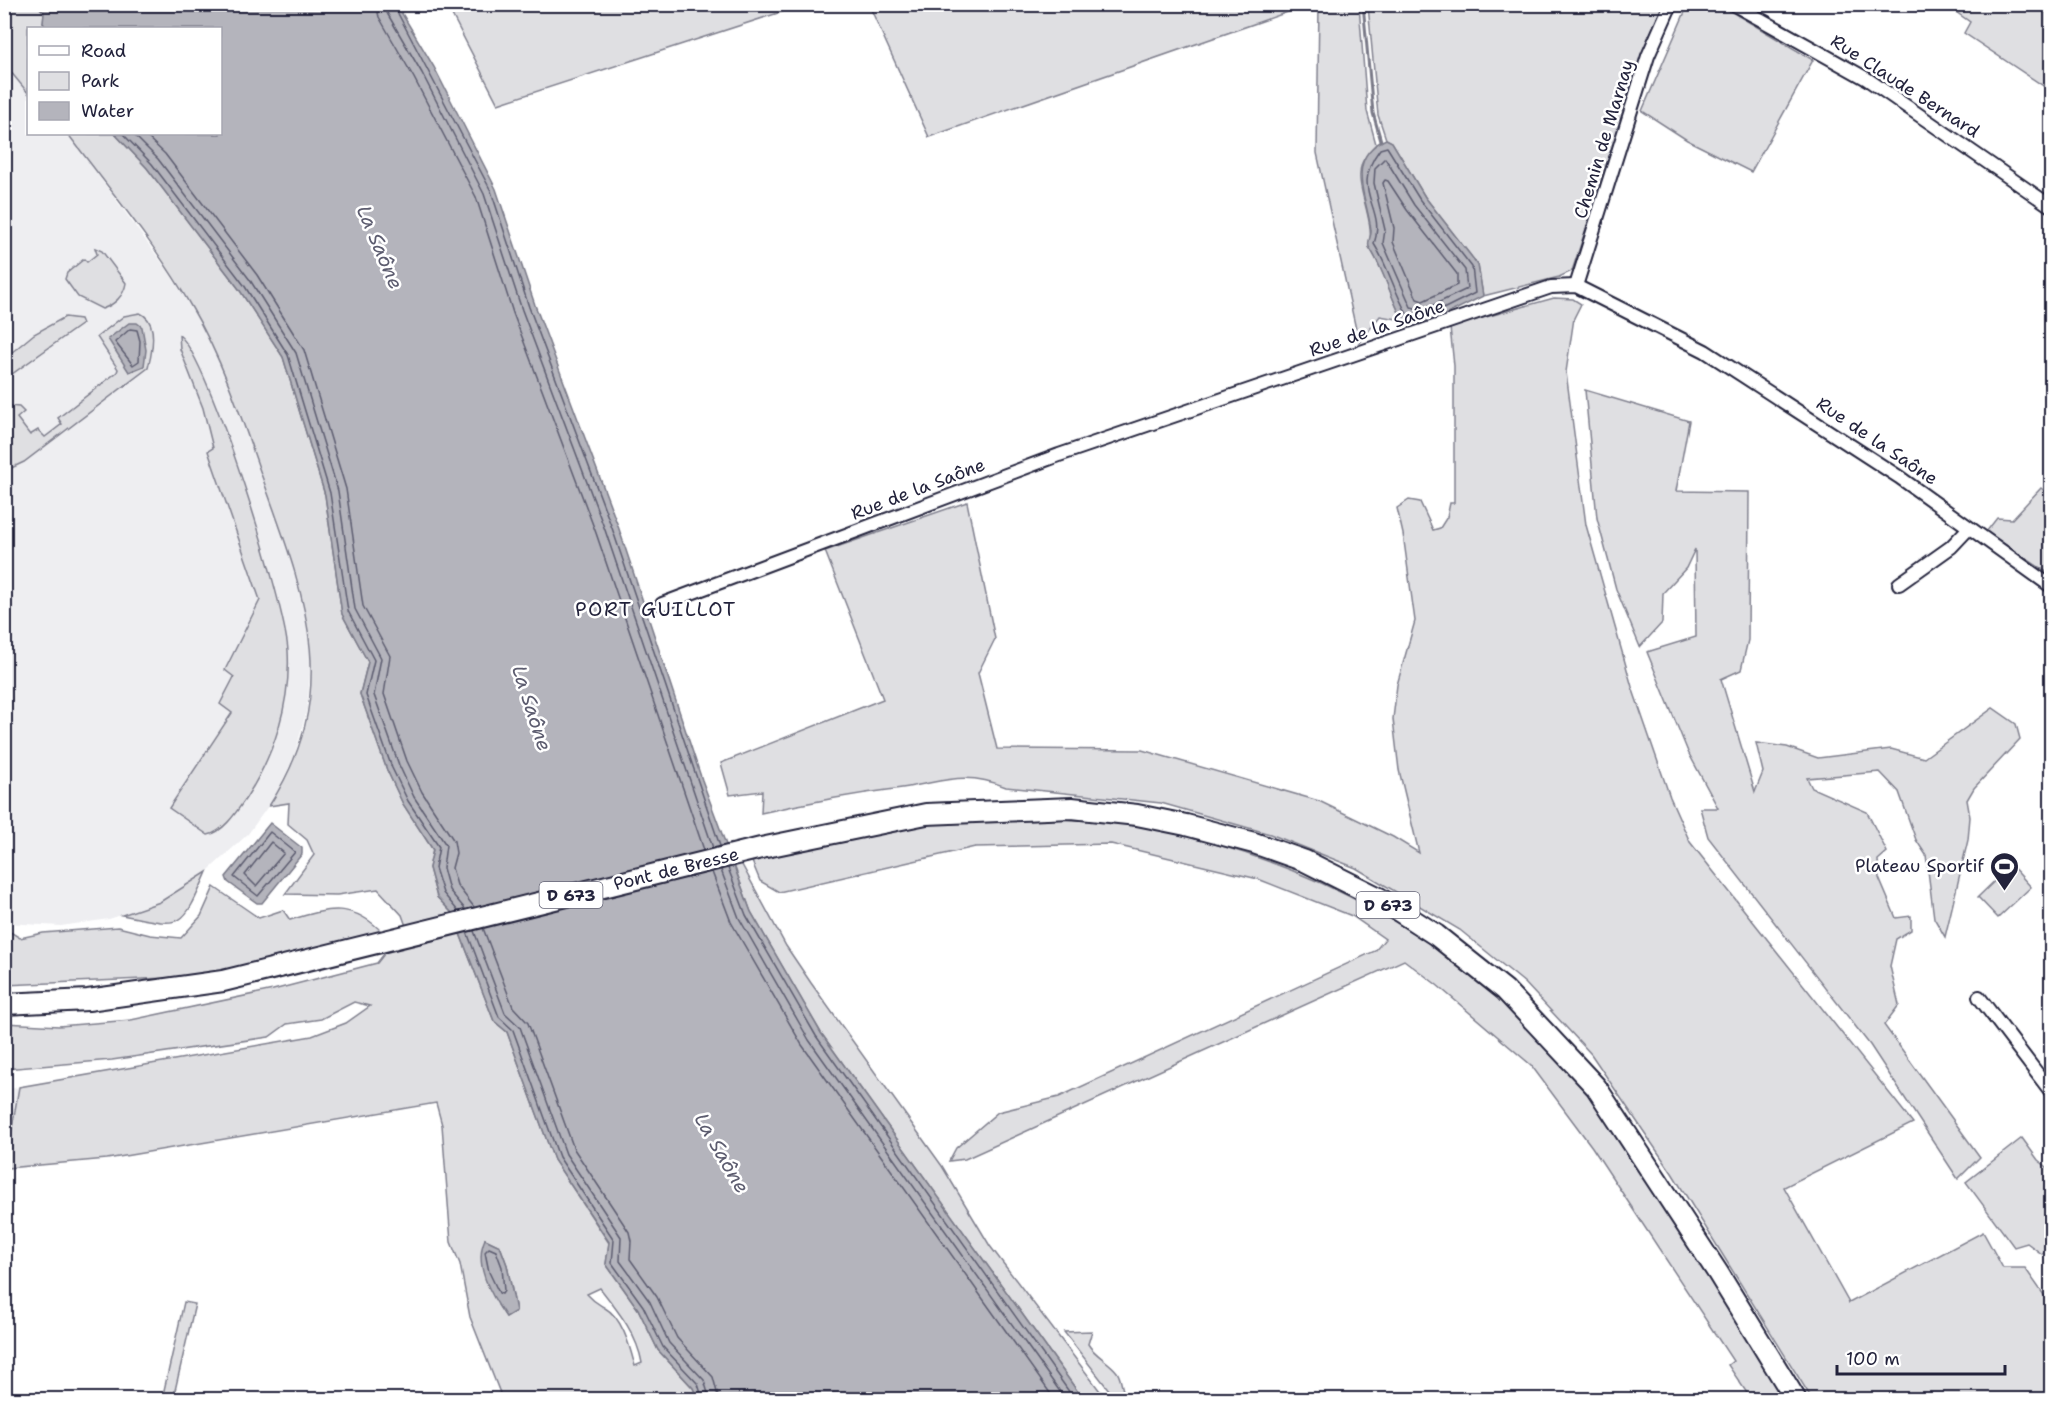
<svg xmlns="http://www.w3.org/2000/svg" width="2056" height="1404" viewBox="0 0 2056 1404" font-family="'Shantell Sans',sans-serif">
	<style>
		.built { fill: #eeeef1 }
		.green { fill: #dfdfe2; stroke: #80808e; stroke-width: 1.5; fill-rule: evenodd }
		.water { fill: #b4b4bc; stroke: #7a7a88; stroke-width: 1.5 }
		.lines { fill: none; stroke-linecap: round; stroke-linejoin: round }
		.shore { stroke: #5c5c6f; stroke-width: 1.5 }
		.stream { stroke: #7a7a88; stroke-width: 3 }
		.minor-casing { stroke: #22223b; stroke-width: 16 }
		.primary-casing { stroke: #22223b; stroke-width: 24 }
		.minor { stroke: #fff; stroke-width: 12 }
		.primary { stroke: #fff; stroke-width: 20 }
		.labels { text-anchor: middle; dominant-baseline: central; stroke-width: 5; stroke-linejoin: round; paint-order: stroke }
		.shield { fill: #fff; stroke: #646476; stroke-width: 1.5 }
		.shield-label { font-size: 16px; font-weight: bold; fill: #22223b }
		.street-label { font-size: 18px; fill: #22223b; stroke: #fff }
		.poi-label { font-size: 18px; fill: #22223b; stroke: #fff; text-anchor: end }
		.water-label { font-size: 20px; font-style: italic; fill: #5c5c6f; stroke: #fff }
		.neighbourhood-label { font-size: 20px; letter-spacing: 1.5px; fill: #22223b; stroke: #fff }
	</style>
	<rect width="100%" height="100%" fill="#fff"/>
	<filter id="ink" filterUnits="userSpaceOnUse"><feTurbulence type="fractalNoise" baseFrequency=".0167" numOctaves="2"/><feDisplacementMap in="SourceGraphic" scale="12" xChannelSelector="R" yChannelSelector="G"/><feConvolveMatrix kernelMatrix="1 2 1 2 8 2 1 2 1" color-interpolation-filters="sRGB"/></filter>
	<g filter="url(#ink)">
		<!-- built -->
		<g class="built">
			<polygon points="4,65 28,93 28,134 68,134 168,271 205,329 228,383 291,558 308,619 312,651 307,709 294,757 274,798 248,834 199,879 160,902 109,919 61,926 5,923"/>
			<polygon points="19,1087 6,1168 5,1169 5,1090"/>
		</g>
		<!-- green -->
		<g class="green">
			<polygon points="5,5 38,5 44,13 43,23 46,28 28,28 28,93 5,65"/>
			<polygon points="447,5 803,5 498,104"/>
			<polygon points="869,5 1308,5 929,137"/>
			<path d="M1319,5H1359L1367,111L1376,144C1372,149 1365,156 1362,163C1353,187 1376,218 1369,247C1385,269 1390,297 1403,320L1380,316L1359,343L1317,153Z"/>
			<polygon points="1368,5 1663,5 1643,55 1572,271 1559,277 1483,296 1478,265 1425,197 1392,142 1386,139 1378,115"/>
			<polygon points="1688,5 1720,5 1813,60 1751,172 1687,140 1642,111"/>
			<polygon points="1946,5 2051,5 2051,91 1964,33 1970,22"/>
			<path d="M68,134H115L147,168L239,289L283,357L325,495L342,614L368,662L360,694L387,770L403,804L433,850L429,868L437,897L452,913L494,1021L507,1032L554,1160L609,1243L606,1264L638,1309L658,1350L693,1388L698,1399H490L500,1393L470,1317L460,1264L451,1242L442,1125L436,1103L107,1159L7,1168L5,1188V1169L19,1087L312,1036L346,1023L370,1006L354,1002L321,1019L287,1024L269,1037L112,1060L5,1069V1023L59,1026L131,1020L273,990L377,963L406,926L402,915L378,889L337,895L285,894L314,855L307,840L288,824L289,803L269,806C346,688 302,589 260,471C241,416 222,359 192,308C157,246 110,190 68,134ZM485,1239L500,1246L507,1265L516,1311L506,1317L498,1305ZM600,1288C618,1311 637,1334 642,1363L635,1366C630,1348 623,1318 605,1308C597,1303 594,1302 587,1294Z"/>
			<path d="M95,248L102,251L126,283C124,296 114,305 102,309L78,297L65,279L67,273L84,259L87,262L97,254Z"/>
			<path d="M1554,298L1573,299L1581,304L1574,318L1566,372L1586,525L1632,687L1670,797L1690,842L1913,1123L1784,1187L1849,1303L1983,1232L2003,1268H2025L2051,1305V1399H1812L1672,1173L1591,1054L1525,983L1460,930L1356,868L1270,834L1161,803L1006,787C964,770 943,782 902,788C854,794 809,802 761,813L762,791L730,795L721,763L883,699L825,551L967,502L995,639L978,673L997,749L1142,750L1319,801L1393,837L1419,853L1399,770L1393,719L1397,685L1415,621L1403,534L1397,508L1409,500L1420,502L1433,530L1440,528L1447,517L1450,503H1454V366L1450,327Z"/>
			<path d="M140,313C159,321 152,353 148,368L24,462L5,471V410L9,406L19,407L24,412L17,418L30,435L38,430L45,437L62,424L58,418L117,372L118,369L97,337L124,316Z"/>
			<polygon points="65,317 80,319 82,324 5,379 5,358 34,334"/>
			<path d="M179,335C209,357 286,607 288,651C291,703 274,755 246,798C237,811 224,832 208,835L169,808L232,713L220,704L234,677L225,670L260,600L208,451L213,448L203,408L180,349Z"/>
			<polygon points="1585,390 1689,421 1676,491 1749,492 1748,640 1741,670 1721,679 1755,792 1763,772 1756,743 1787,747 1818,758 1891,749 1924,758 1993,708 2016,724 2020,739 1974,788 1967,800 1970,817 1968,840 1945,937 1934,918 1926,855 1916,840 1899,792 1880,772 1807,778 1812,788 1867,812 1887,852 1878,860 1879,878 1896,918 1911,916 1911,930 1896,939 1890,966 1899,1005 1884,1025 1980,1157 1958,1179 1870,1045 1708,837 1700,808 1718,808 1688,752 1647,652 1696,637 1695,549 1686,568 1663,593 1662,623 1640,647 1616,589 1597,518"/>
			<polygon points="2041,488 2051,496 2051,575 1986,532 1997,518 2012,519"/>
			<path d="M1051,818C1082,821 1114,821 1145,827C1308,859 1459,939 1568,1067C1609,1116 1643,1172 1677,1226C1713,1284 1748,1342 1784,1399H1751L1728,1365L1733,1361L1592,1147L1531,1065L1437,985L1404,960L965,1159L949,1161L956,1148L998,1112L1059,1097L1375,951L1385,939L1352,916L1258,879L1111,844L975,847L779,892L760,881L751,859L861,836L951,821Z"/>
			<polygon points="741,863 786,946 811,983 942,1166 990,1246 1106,1399 1083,1399 821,1033 751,912 734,865"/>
			<polygon points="2011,865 2031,887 1998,918 1978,897"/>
			<path d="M207,872C181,931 184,927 122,915L160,902Z"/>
			<path d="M214,887L259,918L283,910L290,920C329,908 353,901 384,934L260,966L189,977L5,985L4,928L20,938L43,933L118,927L150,935L181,938L201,916Z"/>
			<polygon points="2022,1138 2038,1160 2051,1170 2051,1247 2042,1254 2027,1243 2014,1247 1966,1182"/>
			<polygon points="184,1302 195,1304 173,1399 162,1399"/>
			<path d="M1092,1331L1088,1344C1095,1356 1109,1361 1117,1372C1123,1381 1120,1392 1129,1399H1116L1064,1332Z"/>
		</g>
		<!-- water -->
		<g class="water">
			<polygon points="38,5 397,5 434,67 496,189 535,305 618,526 702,780 751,912 821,1033 1083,1399 698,1399 693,1388 658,1350 638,1309 606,1264 609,1242 554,1160 507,1032 494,1021 452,913 437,897 429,868 433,850 403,804 387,770 360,694 368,662 342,614 325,495 283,357 239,289 147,168 115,134 220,134 220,28 46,28 43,23 44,13"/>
			<path d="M1386,139L1392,142L1425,197L1478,265L1483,296L1425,325L1403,320C1390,297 1384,269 1369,247C1367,240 1372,236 1371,230C1367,197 1344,158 1386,139Z"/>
			<polygon points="129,323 137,323 142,327 146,350 144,366 129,372 108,339"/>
			<polygon points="270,823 302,848 302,854 262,903 257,903 228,882 226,877"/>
			<path d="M485,1239L500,1246L507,1265L516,1311L506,1317C491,1295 473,1265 485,1239Z"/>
		</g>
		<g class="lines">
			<!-- shore -->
			<g class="shore">
				<polyline points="376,4 379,17 414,78 476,197 513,313 596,533 704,850"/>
				<polyline points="385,4 387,13 422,73 484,194 522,310 605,530 713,848"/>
				<polyline points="393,4 491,191 529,307 612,528 720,846"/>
				<polyline points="123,134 152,164 244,285 288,355 330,493 348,611 374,660 366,695 392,768 408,801 439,847 435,868 443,893 458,911"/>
				<polyline points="133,134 158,159 250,280 296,353 338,491 355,609 381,658 374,695 399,765 414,797 446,845 443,868 449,890 465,909"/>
				<polyline points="144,134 165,154 257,275 304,350 346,489 363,606 390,656 384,694 407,761 422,792 454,841 456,853 452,868 457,885 474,907"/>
				<path d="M1387,147L1420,200L1472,267L1475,293L1425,318L1407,314C1394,291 1388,266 1374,244C1387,206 1348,192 1380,149Z"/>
				<polygon points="1385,158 1414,205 1465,270 1467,289 1423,310 1411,307 1383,243 1385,230 1374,183 1375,168"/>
				<polygon points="1385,180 1388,181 1407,210 1457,274 1457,285 1423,301 1417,299 1393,242 1394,228 1383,183"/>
				<polygon points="130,329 137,330 140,341 139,361 133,365 115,342"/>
				<polygon points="270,832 295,852 258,896 234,877"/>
				<polygon points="271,842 284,853 256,886 245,875"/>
				<polyline points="728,868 746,915 816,1036 1075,1400"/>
				<polyline points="721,870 739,918 809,1040 1066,1400"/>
				<polyline points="712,872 731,922 802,1045 1055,1400"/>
				<polyline points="483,928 513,1007 528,1023 574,1149 629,1232 631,1241 630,1259 657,1297 677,1338 713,1377 719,1400"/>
				<polyline points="474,931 505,1013 520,1027 566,1154 621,1237 620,1261 650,1302 669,1343 704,1380 710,1400"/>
				<polyline points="467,932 499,1017 513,1030 559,1157 614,1240 612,1263 643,1306 663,1347 698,1384 703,1400"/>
				<polygon points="489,1248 496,1251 502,1267 504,1291 502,1294 499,1293 489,1272 485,1252"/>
			</g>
			<!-- stream -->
			<polyline class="stream" points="1363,4 1373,113 1381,141"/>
			<defs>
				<g id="minor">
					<polyline points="1733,4 1867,79 2052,207"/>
					<polyline points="1576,286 1648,56 1671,4"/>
					<polyline points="1899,584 1951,547 1969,528"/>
					<polyline points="662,604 1059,455 1551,287 1576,286 1705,351 1899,477 2052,587"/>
					<polyline points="1979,997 2052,1093"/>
				</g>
				<polyline id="primary" points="4,1004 88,1000 223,981 761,848 926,814 1072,808 1137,815 1186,825 1254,843 1305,861 1379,898 1436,935 1505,990 1596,1087 1718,1273 1796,1400"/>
			</defs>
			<!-- minor casing -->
			<use href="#minor" class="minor-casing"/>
			<!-- primary casing -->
			<use href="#primary" class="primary-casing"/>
			<!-- minor -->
			<use href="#minor" class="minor"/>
			<!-- primary -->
			<use href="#primary" class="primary"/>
		</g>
	</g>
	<!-- icons -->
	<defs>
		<symbol id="stadium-pin" viewBox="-11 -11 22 30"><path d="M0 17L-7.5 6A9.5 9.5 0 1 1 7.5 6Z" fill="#22223b" stroke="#fff"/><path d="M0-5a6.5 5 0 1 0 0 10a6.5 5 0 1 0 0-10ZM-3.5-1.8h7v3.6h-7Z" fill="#fff"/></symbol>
	</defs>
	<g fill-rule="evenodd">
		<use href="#stadium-pin" x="1988" y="850" width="33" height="45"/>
	</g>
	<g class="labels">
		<!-- shield labels -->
		<g class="shield">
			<rect x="539.5" y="882" width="63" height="26" rx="4.5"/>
			<rect x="1356.5" y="892" width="63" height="26" rx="4.5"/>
		</g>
		<g class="shield-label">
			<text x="571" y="895">D 673</text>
			<text x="1388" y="905">D 673</text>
		</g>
		<!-- street labels -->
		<g class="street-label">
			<text transform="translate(1905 86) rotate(33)">Rue Claude Bernard</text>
			<text transform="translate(1604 139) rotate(-73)">Chemin de Marnay</text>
			<text transform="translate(1377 328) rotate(-19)">Rue de la Saône</text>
			<text transform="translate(1877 441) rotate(34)">Rue de la Saône</text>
			<text transform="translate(918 489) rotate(-21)">Rue de la Saône</text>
			<text transform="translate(676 869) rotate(-14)">Pont de Bresse</text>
		</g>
		<!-- poi labels -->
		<g class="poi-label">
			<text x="1984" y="866">Plateau Sportif</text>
		</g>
		<!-- water labels -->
		<g class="water-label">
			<text transform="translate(380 247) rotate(67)">La Saône</text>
			<text transform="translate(532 708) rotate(72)">La Saône</text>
			<text transform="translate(722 1153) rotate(60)">La Saône</text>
		</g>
		<!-- neighbourhood labels -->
		<g class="neighbourhood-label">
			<text x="656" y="609">PORT GUILLOT</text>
		</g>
	</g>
	<!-- margin -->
	<rect width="2056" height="1404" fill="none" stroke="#fff" stroke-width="24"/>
	<rect x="12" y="12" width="2032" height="1380" fill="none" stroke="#22223b" stroke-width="2" filter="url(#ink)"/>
	<!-- legend -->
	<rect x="27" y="27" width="195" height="108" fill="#ffffff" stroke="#a7a7b1" stroke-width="1.5"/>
	<rect x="39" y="46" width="30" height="9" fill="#ffffff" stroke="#a7a7b1" stroke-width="1.5"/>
	<text x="81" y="57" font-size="18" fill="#22223b">Road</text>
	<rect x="39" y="72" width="30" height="18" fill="#dfdfe2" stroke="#a7a7b1" stroke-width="1.5"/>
	<text x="81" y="87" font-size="18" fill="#22223b">Park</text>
	<rect x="39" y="102" width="30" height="18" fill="#b4b4bc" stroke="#a7a7b1" stroke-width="1.5"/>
	<text x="81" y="117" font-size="18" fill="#22223b">Water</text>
	<!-- scale -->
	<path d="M1837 1365v9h168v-9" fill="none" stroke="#22223b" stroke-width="3"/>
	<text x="1846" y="1365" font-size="18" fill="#22223b" stroke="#ffffff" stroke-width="4.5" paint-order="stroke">100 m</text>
</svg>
